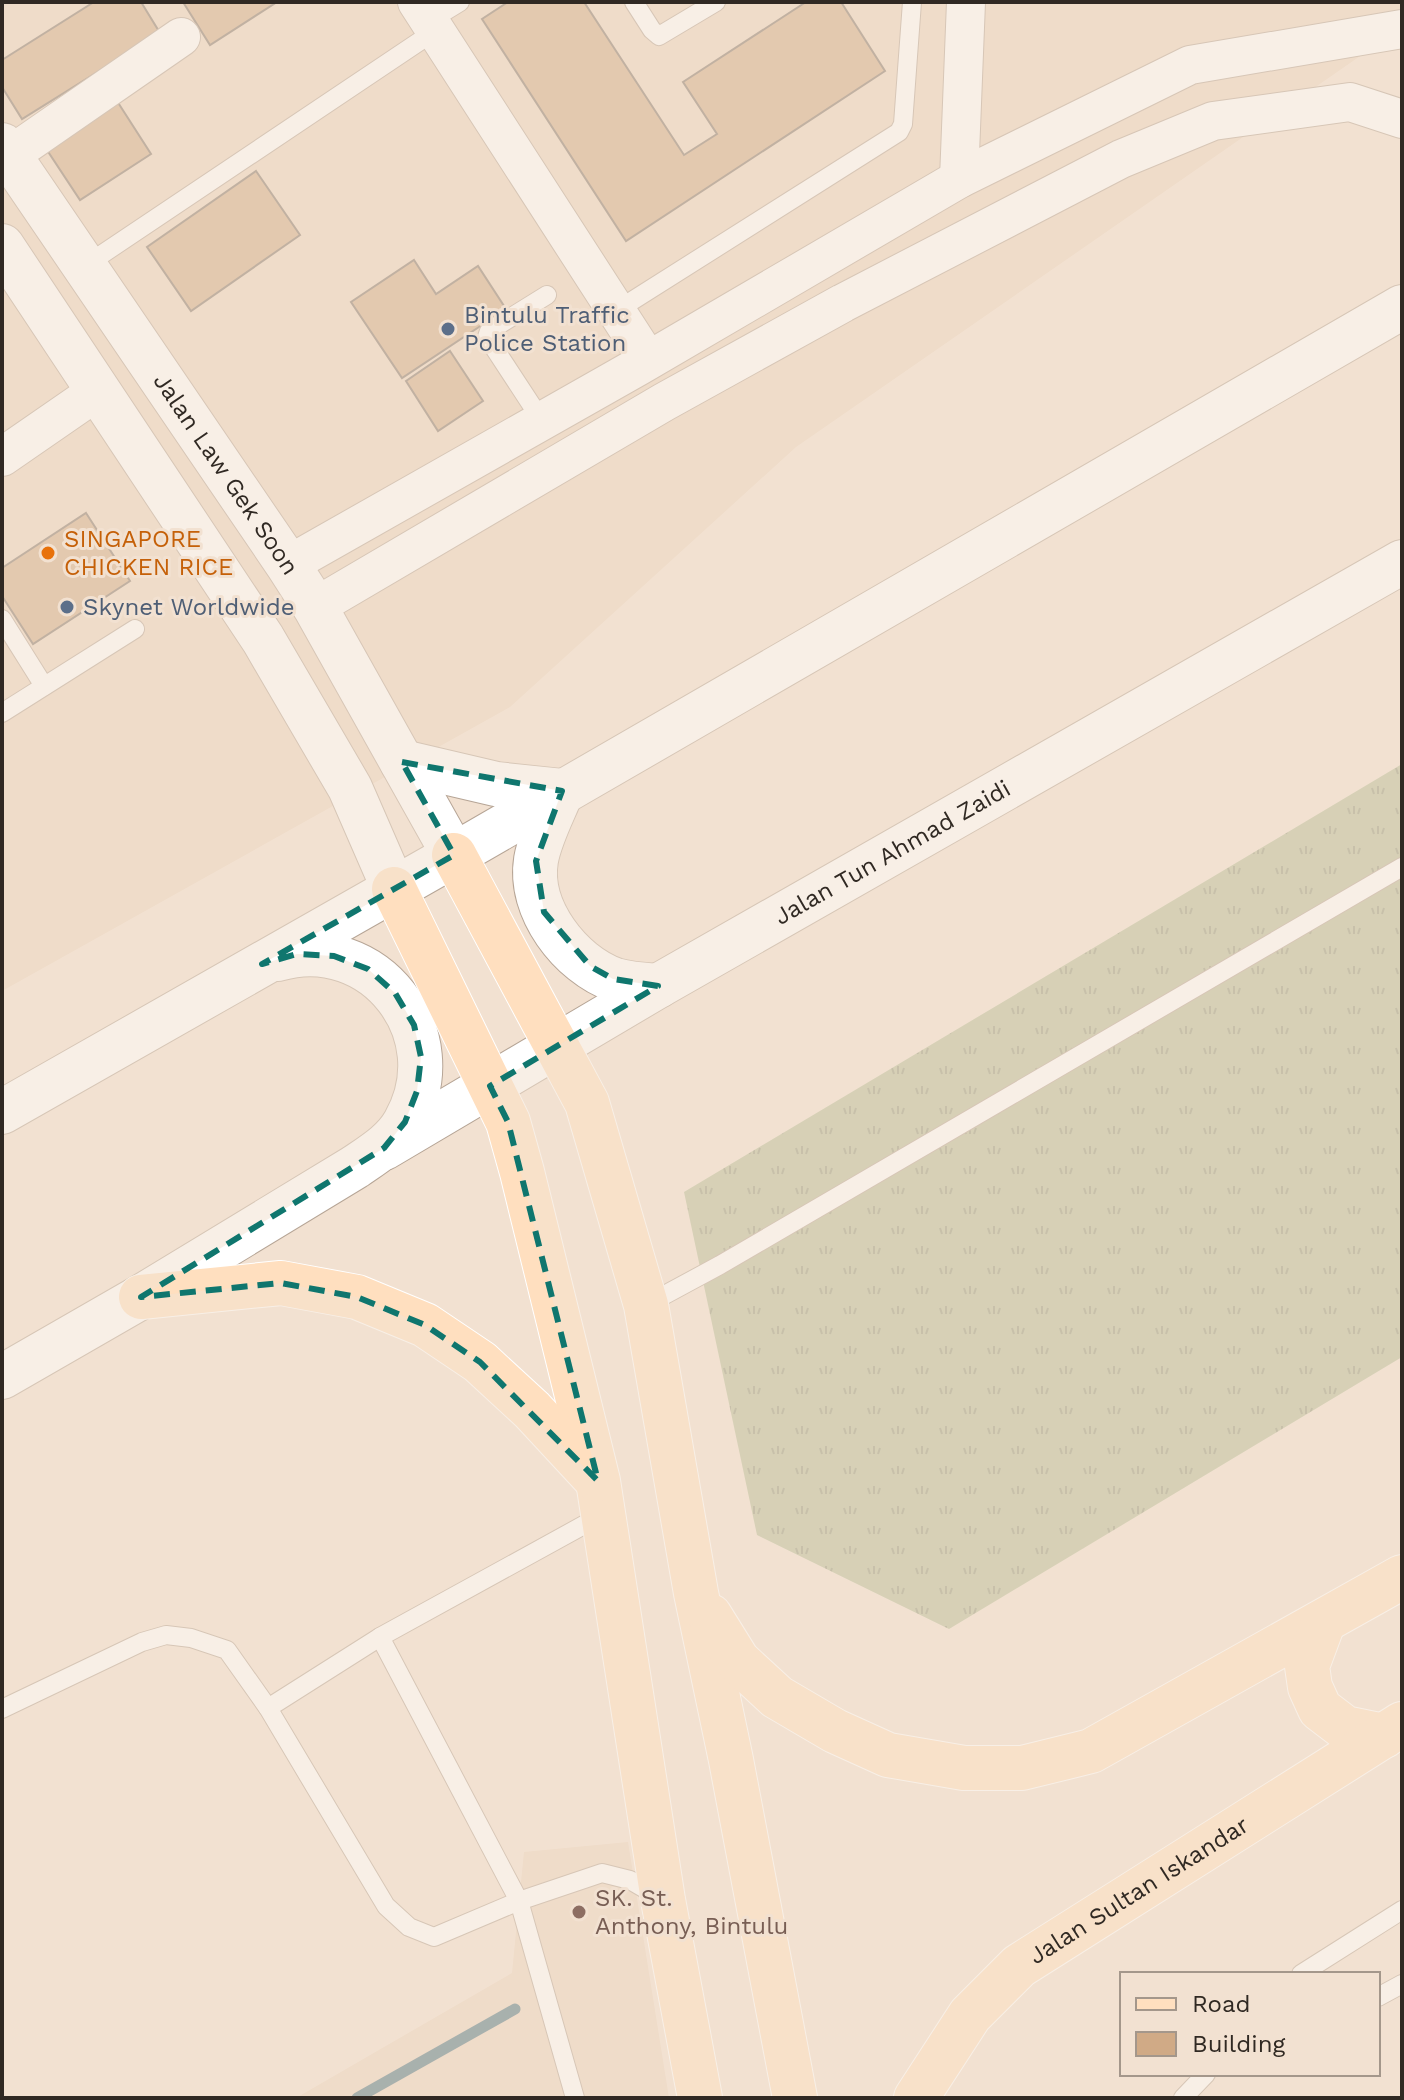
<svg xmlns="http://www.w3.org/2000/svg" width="1404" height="2100" viewBox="0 0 1404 2100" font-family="'Work Sans',sans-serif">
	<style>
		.built { fill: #ebd4be }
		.grass { fill: url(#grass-tufts) }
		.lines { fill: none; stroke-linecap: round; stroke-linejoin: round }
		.stream { stroke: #4f7581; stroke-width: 11 }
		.building { fill: #d0aa86; stroke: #867768; stroke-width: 2 }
		.service-casing { stroke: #b6a596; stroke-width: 20 }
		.minor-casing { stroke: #b6a596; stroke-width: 40 }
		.tertiary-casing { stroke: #b6a596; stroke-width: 46 }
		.secondary-casing { stroke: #b6a596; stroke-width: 46 }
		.primary-casing { stroke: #fff; stroke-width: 46 }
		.service { stroke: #fff; stroke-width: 18 }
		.minor { stroke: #fff; stroke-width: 38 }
		.tertiary { stroke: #fff; stroke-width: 44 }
		.secondary { stroke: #fff; stroke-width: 44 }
		.primary { stroke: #ffdfbf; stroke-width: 44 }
		.marked { fill: none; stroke: #0f766e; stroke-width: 6; stroke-dasharray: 16 10; stroke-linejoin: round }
		.service-dot { fill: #5c6f8a; stroke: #f2e1d1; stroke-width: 3 }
		.food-dot { fill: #e8710a; stroke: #f2e1d1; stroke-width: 3 }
		.education-dot { fill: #8d6e63; stroke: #f2e1d1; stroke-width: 3 }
		.labels { text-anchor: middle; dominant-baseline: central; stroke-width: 6; stroke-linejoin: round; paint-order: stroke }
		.service-label { font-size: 24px; fill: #4e5e75; stroke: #f2e1d1; text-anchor: start }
		.street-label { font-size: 24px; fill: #302923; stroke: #f2e1d1 }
		.food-label { font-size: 24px; fill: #c56008; stroke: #f2e1d1; text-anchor: start }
		.education-label { font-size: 24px; fill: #785e54; stroke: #f2e1d1; text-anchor: start }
	</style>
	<defs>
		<pattern id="grass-tufts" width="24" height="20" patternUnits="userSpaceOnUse" patternTransform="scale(2)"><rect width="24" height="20" fill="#b5bb96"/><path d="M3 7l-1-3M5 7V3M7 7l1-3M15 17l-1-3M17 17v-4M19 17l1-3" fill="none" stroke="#94987a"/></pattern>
	</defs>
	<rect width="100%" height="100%" fill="#f2e1d1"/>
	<!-- built -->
	<g class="built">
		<polygon points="2,2 1402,2 1402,27 796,447 510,707 2,991"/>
		<polygon points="628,1842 669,2098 296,2098 512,1973 524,1852"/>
	</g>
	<!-- grass -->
	<polygon class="grass" points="1402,764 1402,1357 949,1629 757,1535 684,1192"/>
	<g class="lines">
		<!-- stream -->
		<polyline class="stream" points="357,2098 515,2009"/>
	</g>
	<!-- building -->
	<g class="building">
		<polygon points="94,2 141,2 160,33 22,119 2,87 2,60"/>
		<polygon points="183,2 277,2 210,45"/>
		<polygon points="508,2 584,2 684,155 717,134 683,82 806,2 841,2 885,71 626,241 482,19"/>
		<polygon points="117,101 151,154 80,200 45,147"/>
		<polygon points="256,171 300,235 191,311 147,247"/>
		<polygon points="414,260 436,294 478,266 506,309 402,378 351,302"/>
		<polygon points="450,351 483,401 438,431 406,381"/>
		<polygon points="86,513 130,581 33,644 2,596 2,568"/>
	</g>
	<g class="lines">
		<defs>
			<g id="service">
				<polyline points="634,2 652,30 659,36 716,2"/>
				<polyline points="429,21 460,2"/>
				<polyline points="83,267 435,31"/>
				<polyline points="616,311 899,132 903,124 912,2"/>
				<polyline points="542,421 487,337 489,331 547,295"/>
				<polyline points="2,619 44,686"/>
				<polyline points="2,713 135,629"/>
				<polyline points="646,1305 720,1265 1402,867"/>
				<polyline points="268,1708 380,1637"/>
				<polyline points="2,1709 142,1642 166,1635 191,1638 227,1650 268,1708 386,1906 409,1927 434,1937 519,1901 602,1873 630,1880 659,1897"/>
				<polyline points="1301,1974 1402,1910"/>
				<polyline points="1378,1997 1402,1984"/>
				<polyline points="575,2098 519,1901 380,1637 602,1515"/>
				<polyline points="1183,2098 1206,2074"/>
			</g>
			<g id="minor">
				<polyline points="417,2 648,360"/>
				<polyline points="9,156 181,37"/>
				<polyline points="959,179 966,2"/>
				<polyline points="2,457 99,390"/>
				<polyline points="288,565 639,366 959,179 1190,65 1402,29"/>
				<polyline points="315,607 664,402 843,303 1121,159 1213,121 1350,102 1402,119"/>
			</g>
			<g id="tertiary">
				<path id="s1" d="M2,145L288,565L315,607L454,855"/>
				<polyline points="2,246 263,639 350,788 394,889"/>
			</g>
			<g id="secondary">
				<polyline points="402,762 496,784 562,791"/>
				<path d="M562,791C553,813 540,837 536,860C528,909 570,964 615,980C629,984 644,985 658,986"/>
				<polyline points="2,1112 454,855 1402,307"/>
				<path id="s2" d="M384,1148L658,986L1402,562"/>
				<path d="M2,1377L141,1297L355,1167C374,1154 394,1142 405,1122C455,1034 374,931 278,959"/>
			</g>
			<g id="primary">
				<polyline points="454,855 587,1103 646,1305 696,1593 731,1760 795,2098"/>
				<polyline points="394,889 508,1122 522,1172 598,1481 663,1900 700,2098"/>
				<polyline points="141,1297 281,1283 357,1297 425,1325 480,1362 532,1410 596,1479"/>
				<polyline points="710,1616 738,1661 777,1697 835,1731 888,1755 964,1768 1022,1768 1091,1751 1402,1577"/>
				<polyline points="1323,1623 1307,1666 1310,1687 1320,1709 1345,1728 1384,1736"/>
				<path id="s3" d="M916,2098L970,2015L1019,1966L1402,1724"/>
			</g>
		</defs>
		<!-- service casing -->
		<use href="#service" class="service-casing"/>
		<!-- minor casing -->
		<use href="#minor" class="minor-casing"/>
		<!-- tertiary casing -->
		<use href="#tertiary" class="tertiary-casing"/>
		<!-- secondary casing -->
		<use href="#secondary" class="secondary-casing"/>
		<!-- primary casing -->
		<use href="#primary" class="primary-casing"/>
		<!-- service -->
		<use href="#service" class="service"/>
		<!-- minor -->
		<use href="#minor" class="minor"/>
		<!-- tertiary -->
		<use href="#tertiary" class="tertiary"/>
		<!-- secondary -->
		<use href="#secondary" class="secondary"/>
		<!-- primary -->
		<use href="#primary" class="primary"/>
	</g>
	<!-- marked area -->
	<path d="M0 0H1404V2100H0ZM402,762L562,791L536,861L544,912L590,966L613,979L658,986L490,1086L508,1122L598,1481L480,1362L425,1325L357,1297L281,1283L141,1297L384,1148L405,1122L417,1091L421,1057L414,1025L395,993L368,969L334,956L297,954L262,964L454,855Z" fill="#f2e1d1" fill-opacity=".55" fill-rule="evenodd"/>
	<path class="marked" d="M402,762L562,791L536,861L544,912L590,966L613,979L658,986L490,1086L508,1122L598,1481L480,1362L425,1325L357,1297L281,1283L141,1297L384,1148L405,1122L417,1091L421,1057L414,1025L395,993L368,969L334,956L297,954L262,964L454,855Z"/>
	<!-- markers -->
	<g class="service-dot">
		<circle cx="448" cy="329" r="8"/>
		<circle cx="67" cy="607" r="8"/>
	</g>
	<circle class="food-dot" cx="48" cy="553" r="8"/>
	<circle class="education-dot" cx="579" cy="1912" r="8"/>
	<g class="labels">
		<!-- service labels -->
		<g class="service-label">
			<text x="464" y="315">Bintulu Traffic<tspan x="464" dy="28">Police Station</tspan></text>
			<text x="83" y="607">Skynet Worldwide</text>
		</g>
		<!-- street labels -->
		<g class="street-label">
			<text stroke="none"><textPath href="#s1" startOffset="398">Jalan Law Gek Soon</textPath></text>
			<text stroke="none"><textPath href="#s2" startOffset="588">Jalan Tun Ahmad Zaidi</textPath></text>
			<text stroke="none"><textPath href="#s3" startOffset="310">Jalan Sultan Iskandar</textPath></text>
		</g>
		<!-- food labels -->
		<g class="food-label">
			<text x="64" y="539">SINGAPORE<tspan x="64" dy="28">CHICKEN RICE</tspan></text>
		</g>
		<!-- education labels -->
		<g class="education-label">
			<text x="595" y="1898">SK. St.<tspan x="595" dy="28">Anthony, Bintulu</tspan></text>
		</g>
	</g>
	<!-- border -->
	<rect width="1404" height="2100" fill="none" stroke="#302923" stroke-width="8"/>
	<!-- legend -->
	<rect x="1120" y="1972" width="260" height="104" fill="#f2e1d1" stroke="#a4978b" stroke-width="2"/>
	<rect x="1136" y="1998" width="40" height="12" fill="#ffdfbf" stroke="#a4978b" stroke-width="2"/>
	<text x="1192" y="2012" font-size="24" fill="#302923">Road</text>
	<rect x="1136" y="2032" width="40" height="24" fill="#d0aa86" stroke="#a4978b" stroke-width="2"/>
	<text x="1192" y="2052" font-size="24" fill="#302923">Building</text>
</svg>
